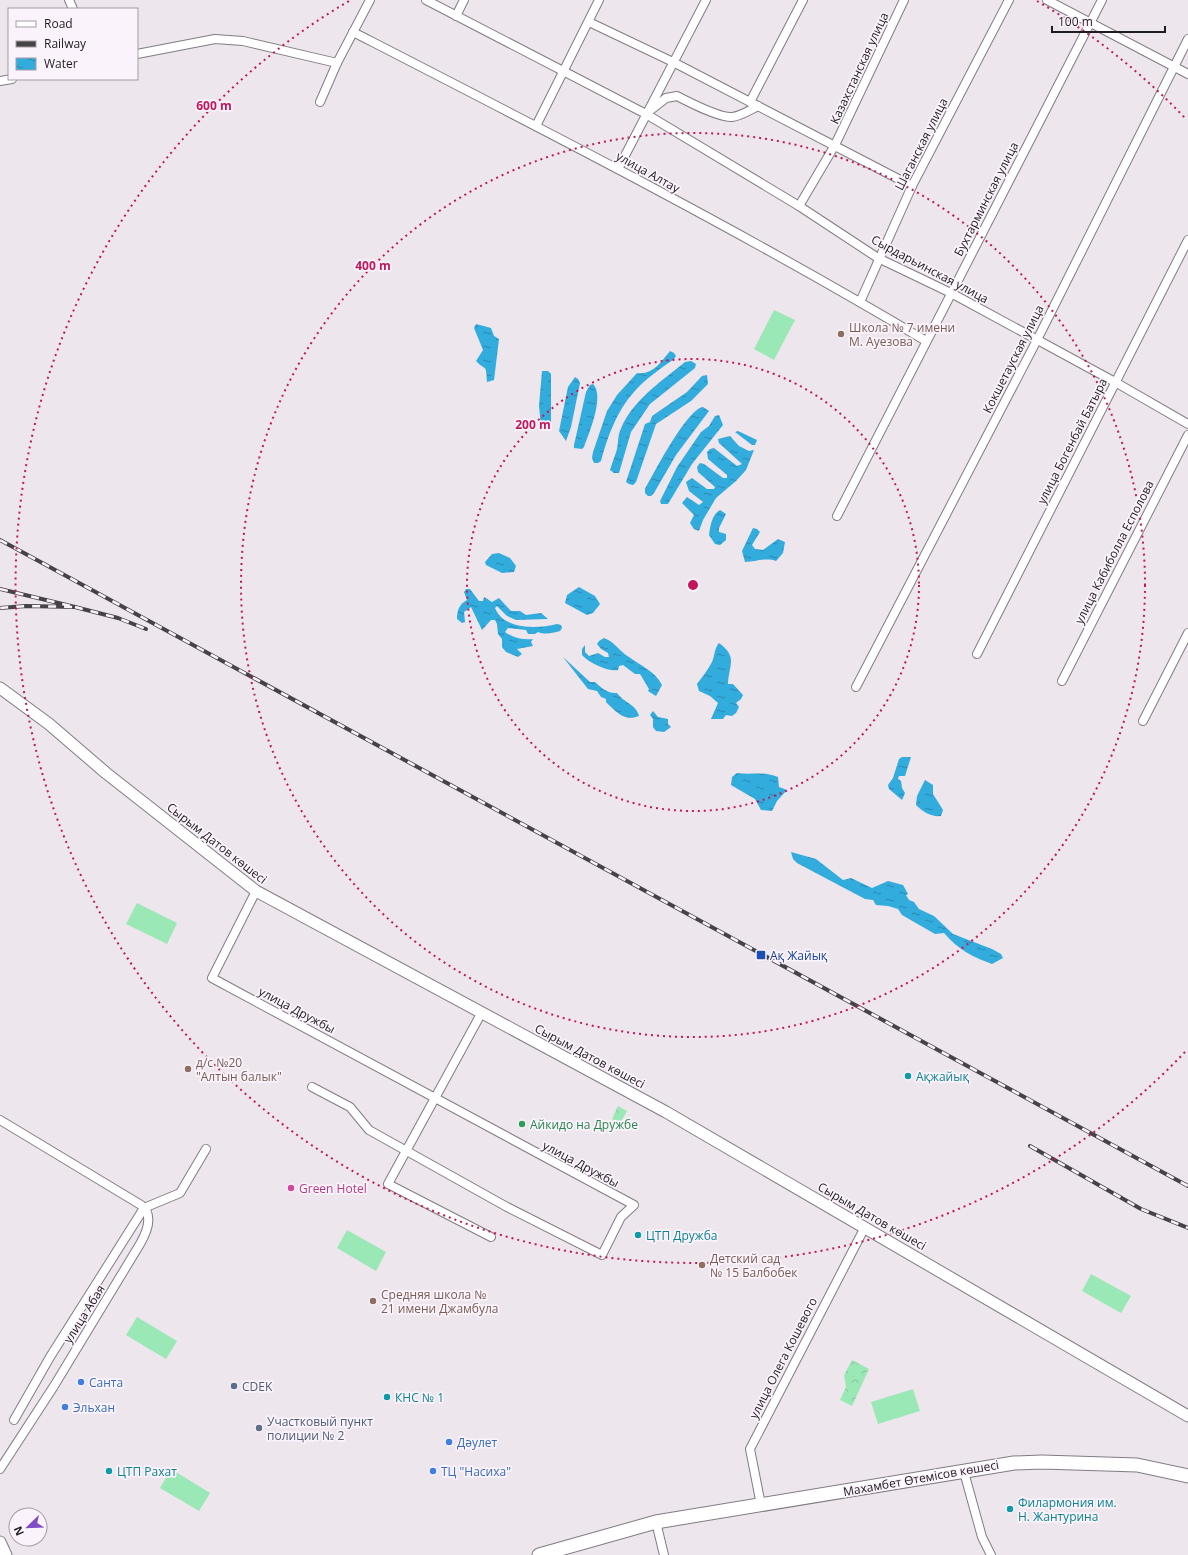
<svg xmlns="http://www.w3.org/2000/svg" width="1188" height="1555" viewBox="0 0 1188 1555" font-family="'Open Sans',sans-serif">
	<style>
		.grass { fill: #9be8b7 }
		.park { fill: url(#park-crowns) }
		.water { fill: url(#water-ripples) }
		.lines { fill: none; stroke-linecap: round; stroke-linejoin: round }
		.street-casing { stroke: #827c82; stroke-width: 10 }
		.secondary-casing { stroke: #827c82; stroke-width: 13 }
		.primary-casing { stroke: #827c82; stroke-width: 15 }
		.street { stroke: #fff; stroke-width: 8 }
		.secondary { stroke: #fff; stroke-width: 11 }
		.primary { stroke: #fff; stroke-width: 13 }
		.rail-casing { stroke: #464347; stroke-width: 4 }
		.rail { stroke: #fbf3fb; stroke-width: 2.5; stroke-dasharray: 8; stroke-linecap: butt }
		.ring { fill: none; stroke: #c2185b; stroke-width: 2; stroke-dasharray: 2 4 }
		.education-dot { fill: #8d6e63; stroke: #fbf3fb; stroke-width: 1.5 }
		.transit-dot { fill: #1a4fb4; stroke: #fbf3fb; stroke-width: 1.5 }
		.culture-dot { fill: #0f9aa8; stroke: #fbf3fb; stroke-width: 1.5 }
		.leisure-dot { fill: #2e9e5b; stroke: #fbf3fb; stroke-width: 1.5 }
		.hotel-dot { fill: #d1479c; stroke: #fbf3fb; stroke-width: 1.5 }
		.shop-dot { fill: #3f7fe0; stroke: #fbf3fb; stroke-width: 1.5 }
		.service-dot { fill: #5c6f8a; stroke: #fbf3fb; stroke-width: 1.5 }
		.labels { text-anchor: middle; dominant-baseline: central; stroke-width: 3.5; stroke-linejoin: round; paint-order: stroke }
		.street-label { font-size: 12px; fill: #1e1c1f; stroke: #fbf3fb }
		.education-label { font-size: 12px; fill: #785e54; stroke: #fbf3fb; text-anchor: start }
		.transit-label { font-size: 12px; fill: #164399; stroke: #fbf3fb; text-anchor: start }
		.culture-label { font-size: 12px; fill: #0d838f; stroke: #fbf3fb; text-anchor: start }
		.leisure-label { font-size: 12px; fill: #27864d; stroke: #fbf3fb; text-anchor: start }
		.hotel-label { font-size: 12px; fill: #b23c85; stroke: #fbf3fb; text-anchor: start }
		.shop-label { font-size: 12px; fill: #366cbe; stroke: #fbf3fb; text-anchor: start }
		.service-label { font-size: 12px; fill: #4e5e75; stroke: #fbf3fb; text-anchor: start }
		.centre { fill: #c2185b; stroke: #fbf3fb; stroke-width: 2 }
		.ring-label { font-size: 12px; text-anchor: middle; font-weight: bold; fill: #c2185b; stroke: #fbf3fb; stroke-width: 3.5; stroke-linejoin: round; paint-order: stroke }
	</style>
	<defs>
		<pattern id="park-crowns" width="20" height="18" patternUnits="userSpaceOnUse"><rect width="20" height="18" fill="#9be8b7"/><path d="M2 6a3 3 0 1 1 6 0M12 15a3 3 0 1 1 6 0" fill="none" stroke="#85c69d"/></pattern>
		<pattern id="water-ripples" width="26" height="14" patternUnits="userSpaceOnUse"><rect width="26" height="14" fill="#32abdd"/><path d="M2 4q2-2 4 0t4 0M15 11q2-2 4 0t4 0" fill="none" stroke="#2a8ab3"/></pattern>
	</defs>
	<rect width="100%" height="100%" fill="#ede6ed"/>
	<!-- grass -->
	<g class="grass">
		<polygon points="774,310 795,320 774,360 754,349"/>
		<polygon points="137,903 177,923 167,944 126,924"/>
		<polygon points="347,1230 386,1252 376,1271 337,1248"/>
		<polygon points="1091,1274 1131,1296 1121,1313 1082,1291"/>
		<polygon points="137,1317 177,1341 166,1359 126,1335"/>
		<polygon points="913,1389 920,1411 878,1424 871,1402"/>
		<polygon points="171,1469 210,1493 199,1511 160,1488"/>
	</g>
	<!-- park -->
	<g class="park">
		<polygon points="618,1106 627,1111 620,1123 612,1119"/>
		<polygon points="852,1360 869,1369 852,1406 840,1400 846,1387 844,1375"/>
	</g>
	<!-- water -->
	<g class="water">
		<path d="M476,324L491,328L494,336L499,339L494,380L487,382C486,362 486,372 476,361L483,350L474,328Z"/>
		<path d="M670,351L674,353L676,356L674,359C660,369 645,379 634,392C617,410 607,438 601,461L598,463H594L592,458L593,452L607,411L617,395L637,373C653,375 661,362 670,351Z"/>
		<path d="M691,361L696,364L695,368L650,404L631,432L619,473H614L610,470C612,463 615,456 617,449C618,444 618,439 619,434C629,402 661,382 685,362Z"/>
		<polygon points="542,371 548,371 551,374 551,423 549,426 541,426 539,406"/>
		<polygon points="707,375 708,384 691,401 656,424 636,482 633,485 629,484 626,482 645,424 650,422 652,416 687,392 702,376"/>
		<polygon points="575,377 578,379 580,383 571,427 566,441 559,431 568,387"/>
		<path d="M593,384C605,396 589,433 584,447L582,449L574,448V445L586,392L590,385Z"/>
		<path d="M703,407L709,411L676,455L654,493L651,496H648L645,493V489C654,473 687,409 703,407Z"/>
		<polygon points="719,415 723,425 692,464 668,504 661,504 660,501 677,467 701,432 709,426 715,416"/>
		<polygon points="738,431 757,440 755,445 752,445 735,432"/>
		<polygon points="730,436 739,446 749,451 754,450 746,470 736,481 716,498 703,520 699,531 694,529 690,523 694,515 682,503 687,497 699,505 703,502 689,491 686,482 692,478 707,489 714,489 715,487 698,472 697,467 700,463 704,464 723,478 727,478 727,475 708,459 707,452 710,449 714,448 737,466 742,464 719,443 718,439"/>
		<path d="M720,510L726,514L719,528V532L726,534V540L720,545L715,544L709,535C710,527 712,514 720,510Z"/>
		<path d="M753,528L757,529L760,532L752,545L755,549L763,550L778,539L785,542L783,553L776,561C766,557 756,562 745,562L742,551Z"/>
		<polygon points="499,553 510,558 516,566 514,572 502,573 486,565 485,562 492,554"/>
		<polygon points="579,587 595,596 600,604 593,613 587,615 565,603 567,595"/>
		<path d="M466,589H470L479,601H483L484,597L492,602L499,598L511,611H520L526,615L541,613L548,619L516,620L507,616L497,606L495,608C504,630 537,629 557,624L561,625L562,628L560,631C552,633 545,635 538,632L535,634H528L526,630L508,628L505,632C513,638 523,640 533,639L531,642L533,646L517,649L522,654L518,657L506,652L502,647V639L498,634L497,624L495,620H491L482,630L471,607L464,612L465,622L462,623L457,619C457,611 459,604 467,600L464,592Z"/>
		<path d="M604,638C615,642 619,651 629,657C640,665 656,672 662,685L656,696L648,691L649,689L640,674H635L623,665L619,666L618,670C608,672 589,663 582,655V649L585,645V652L589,656L598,653L605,657H609L608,653L601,649L597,644L599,641Z"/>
		<path d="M719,643C738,657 729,664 728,684H733L743,695L741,699L736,703L739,707L736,713L732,716L726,715L723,719H711L718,703L710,696L699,691L697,684C702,677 708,670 712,662C715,655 714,649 719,643Z"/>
		<path d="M563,657L590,682H595C601,688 609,694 617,693C624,703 636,704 639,716C625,722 616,712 606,702V699L601,697L597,691L588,689Z"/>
		<polygon points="653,711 658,717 668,719 668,724 671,727 664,732 656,731 653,727 653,719 650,715"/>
		<polygon points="902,757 911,757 905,776 899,776 898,779 901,781 902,788 905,793 902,800 889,789 888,785 893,778 899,759"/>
		<path d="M737,773C753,775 763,771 778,777L779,787L787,790L777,801L772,811L761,810L755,799L731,785L732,777Z"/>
		<path d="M925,780L933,785V794L943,810L941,816C931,817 923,812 916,805L917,796Z"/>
		<path d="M791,852L816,859L843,880L851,878L872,888L888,881L903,885L908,894L906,895L909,900L914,902L919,909L934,916L953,934L992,949L1001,954L1003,958L992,964C971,956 959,950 944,933L935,934L902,915L898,909L888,906L876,905L873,900L865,899L797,863L793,859Z"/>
	</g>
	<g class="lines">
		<defs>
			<g id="street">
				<polyline points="69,0 73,9"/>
				<polyline points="426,0 646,114 799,206 878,258 951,293 1115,382 1188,424"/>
				<polyline points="1047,0 1188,74"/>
				<polyline points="456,16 464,0"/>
				<polyline points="589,22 673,62 912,186"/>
				<path d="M353,32C546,131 740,230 926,341"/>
				<polyline points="137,54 215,39 243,41 337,63"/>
				<polyline points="0,81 12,79"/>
				<polyline points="320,102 337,63 370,0"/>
				<polyline points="750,102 803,0"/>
				<path d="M648,112L666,98L677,96C689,102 719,118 732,117C741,116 750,110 758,106"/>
				<polyline points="536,126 599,0"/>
				<polyline points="618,169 706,0"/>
				<polyline points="799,206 835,145 904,0"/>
				<polyline points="860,302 912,186 1009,0"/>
				<polyline points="837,516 1102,0"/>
				<polyline points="977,654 1188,240"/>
				<polyline points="1062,681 1188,435"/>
				<polyline points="856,687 1037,340 1188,39"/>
				<polyline points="1143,721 1188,633"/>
				<polyline points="256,891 212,978 634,1205 621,1217 602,1255 507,1207 369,1130 350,1107 312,1087"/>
				<polyline points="482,1012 388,1184 491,1237"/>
				<path d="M0,1120L141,1205C154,1215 147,1232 140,1244L54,1386L0,1469"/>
				<polyline points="14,1420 50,1357 144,1208 180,1193 206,1149"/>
				<polyline points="964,1472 982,1537 991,1555"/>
				<polyline points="761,1505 750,1449 865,1227"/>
				<polyline points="656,1522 664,1555"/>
			</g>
			<g id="secondary">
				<polyline points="0,688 49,724 106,773 256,891 666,1112 1188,1416"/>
				<polyline points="0,1542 6,1555"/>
			</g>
			<polyline id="primary" points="539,1555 656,1522 1014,1463 1042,1462 1137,1465 1188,1476"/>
		</defs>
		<!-- street casing -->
		<use href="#street" class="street-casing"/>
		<!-- secondary casing -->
		<use href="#secondary" class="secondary-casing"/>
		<!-- primary casing -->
		<use href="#primary" class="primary-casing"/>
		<!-- street -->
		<use href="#street" class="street"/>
		<!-- secondary -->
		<use href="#secondary" class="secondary"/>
		<!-- primary -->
		<use href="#primary" class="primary"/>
		<defs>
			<g id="rail">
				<polyline points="0,540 1188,1186"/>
				<polyline points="0,589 75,607 26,606 0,608"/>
				<polyline points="75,607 118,618 146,629"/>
				<polyline points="1030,1146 1141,1209 1188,1228"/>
			</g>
		</defs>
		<!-- rail casing -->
		<use href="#rail" class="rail-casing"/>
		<!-- rail -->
		<use href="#rail" class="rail"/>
	</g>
	<!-- distance rings -->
	<g class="ring">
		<circle cx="693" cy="585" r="226"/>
		<circle cx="693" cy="585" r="452"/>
		<path d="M1185 1052A678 678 0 1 1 349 1M1037 1A678 678 0 0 1 1185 118"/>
	</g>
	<!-- markers -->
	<g class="education-dot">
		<circle cx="841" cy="334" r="4"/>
		<circle cx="188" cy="1069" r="4"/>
		<circle cx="702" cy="1265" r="4"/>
		<circle cx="373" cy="1301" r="4"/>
	</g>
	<rect class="transit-dot" x="756" y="950" width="10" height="10" rx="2"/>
	<g class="culture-dot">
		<circle cx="908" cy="1076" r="4"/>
		<circle cx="638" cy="1235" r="4"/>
		<circle cx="387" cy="1397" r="4"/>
		<circle cx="109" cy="1471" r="4"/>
		<circle cx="1010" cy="1509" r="4"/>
	</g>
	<circle class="leisure-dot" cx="522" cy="1124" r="4"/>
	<circle class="hotel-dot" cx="291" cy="1188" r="4"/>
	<g class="shop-dot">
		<circle cx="81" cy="1382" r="4"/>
		<circle cx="65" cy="1407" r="4"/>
		<circle cx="449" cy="1442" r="4"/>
		<circle cx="433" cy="1471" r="4"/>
	</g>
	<g class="service-dot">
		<circle cx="234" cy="1386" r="4"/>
		<circle cx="259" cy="1428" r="4"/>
	</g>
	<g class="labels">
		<!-- street labels -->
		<g class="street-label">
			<text transform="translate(859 68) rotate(-65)">Казахстанская улица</text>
			<text transform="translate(921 144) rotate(-63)">Шаганская улица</text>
			<text transform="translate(648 172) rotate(29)">улица Алтау</text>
			<text transform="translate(986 199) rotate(-63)">Бухтарминская улица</text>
			<text transform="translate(930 269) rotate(28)">Сырдарьинская улица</text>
			<text transform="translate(1013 359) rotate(-63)">Кокшетауская улица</text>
			<text transform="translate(1072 441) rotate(-63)">улица Богенбай Батыра</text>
			<text transform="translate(1114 552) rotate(-63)">улица Кабиболла Есполова</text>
			<text transform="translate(217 843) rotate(38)">Сырым Датов көшесі</text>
			<text transform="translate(297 1010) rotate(28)">улица Дружбы</text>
			<text transform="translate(590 1056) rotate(28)">Сырым Датов көшесі</text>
			<text transform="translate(581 1164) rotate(28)">улица Дружбы</text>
			<text transform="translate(872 1216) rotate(30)">Сырым Датов көшесі</text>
			<text transform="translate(84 1314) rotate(-58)">улица Абая</text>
			<text transform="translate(783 1358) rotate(-63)">улица Олега Кошевого</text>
			<text transform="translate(921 1478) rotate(-10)">Махамбет Өтемісов көшесі</text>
		</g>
		<!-- education labels -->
		<g class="education-label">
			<text x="849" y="327">Школа № 7 имени<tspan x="849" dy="14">М. Ауезова</tspan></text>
			<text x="196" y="1062">д/с №20<tspan x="196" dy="14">"Алтын балык"</tspan></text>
			<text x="710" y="1258">Детский сад<tspan x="710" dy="14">№ 15 Балбобек</tspan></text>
			<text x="381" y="1294">Средняя школа №<tspan x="381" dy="14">21 имени Джамбула</tspan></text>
		</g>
		<!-- transit labels -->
		<g class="transit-label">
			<text x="770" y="955">Ақ Жайық</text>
		</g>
		<!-- culture labels -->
		<g class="culture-label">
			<text x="916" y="1076">Ақжайық</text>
			<text x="646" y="1235">ЦТП Дружба</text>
			<text x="395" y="1397">КНС № 1</text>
			<text x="117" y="1471">ЦТП Рахат</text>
			<text x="1018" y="1502">Филармония им.<tspan x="1018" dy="14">Н. Жантурина</tspan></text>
		</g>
		<!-- leisure labels -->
		<g class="leisure-label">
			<text x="530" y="1124">Айкидо на Дружбе</text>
		</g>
		<!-- hotel labels -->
		<g class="hotel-label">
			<text x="299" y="1188">Green Hotel</text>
		</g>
		<!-- shop labels -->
		<g class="shop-label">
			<text x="89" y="1382">Санта</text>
			<text x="73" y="1407">Эльхан</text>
			<text x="457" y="1442">Дәулет</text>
			<text x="441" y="1471">ТЦ "Насиха"</text>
		</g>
		<!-- service labels -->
		<g class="service-label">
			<text x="242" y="1386">CDEK</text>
			<text x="267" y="1421">Участковый пункт<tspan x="267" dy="14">полиции № 2</tspan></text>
		</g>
	</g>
	<circle cx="693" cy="585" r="6" class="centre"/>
	<g class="ring-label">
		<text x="214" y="110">600 m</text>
		<text x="373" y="270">400 m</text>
		<text x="533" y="429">200 m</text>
	</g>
	<!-- legend -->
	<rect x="8" y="8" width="130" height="72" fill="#fbf3fb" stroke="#a39da3"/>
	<rect x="16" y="21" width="20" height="6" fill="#ffffff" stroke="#a39da3"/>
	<text x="44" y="28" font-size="12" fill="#1e1c1f">Road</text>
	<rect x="16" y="41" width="20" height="6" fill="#464347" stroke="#a39da3"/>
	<text x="44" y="48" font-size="12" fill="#1e1c1f">Railway</text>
	<rect x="16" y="58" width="20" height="12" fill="url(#water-ripples)" stroke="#a39da3"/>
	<text x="44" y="68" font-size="12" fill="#1e1c1f">Water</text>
	<!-- north arrow -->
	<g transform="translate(28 1527) rotate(247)"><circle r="19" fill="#fbf3fb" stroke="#a39da3"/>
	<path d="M0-3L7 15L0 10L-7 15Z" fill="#804dc5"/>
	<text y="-6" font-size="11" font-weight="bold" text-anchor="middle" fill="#1e1c1f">N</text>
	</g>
	<!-- scale -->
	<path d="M1052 26v6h113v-6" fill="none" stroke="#1e1c1f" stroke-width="2"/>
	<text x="1058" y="26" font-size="12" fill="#1e1c1f" stroke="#fbf3fb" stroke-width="3" paint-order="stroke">100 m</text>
</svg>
